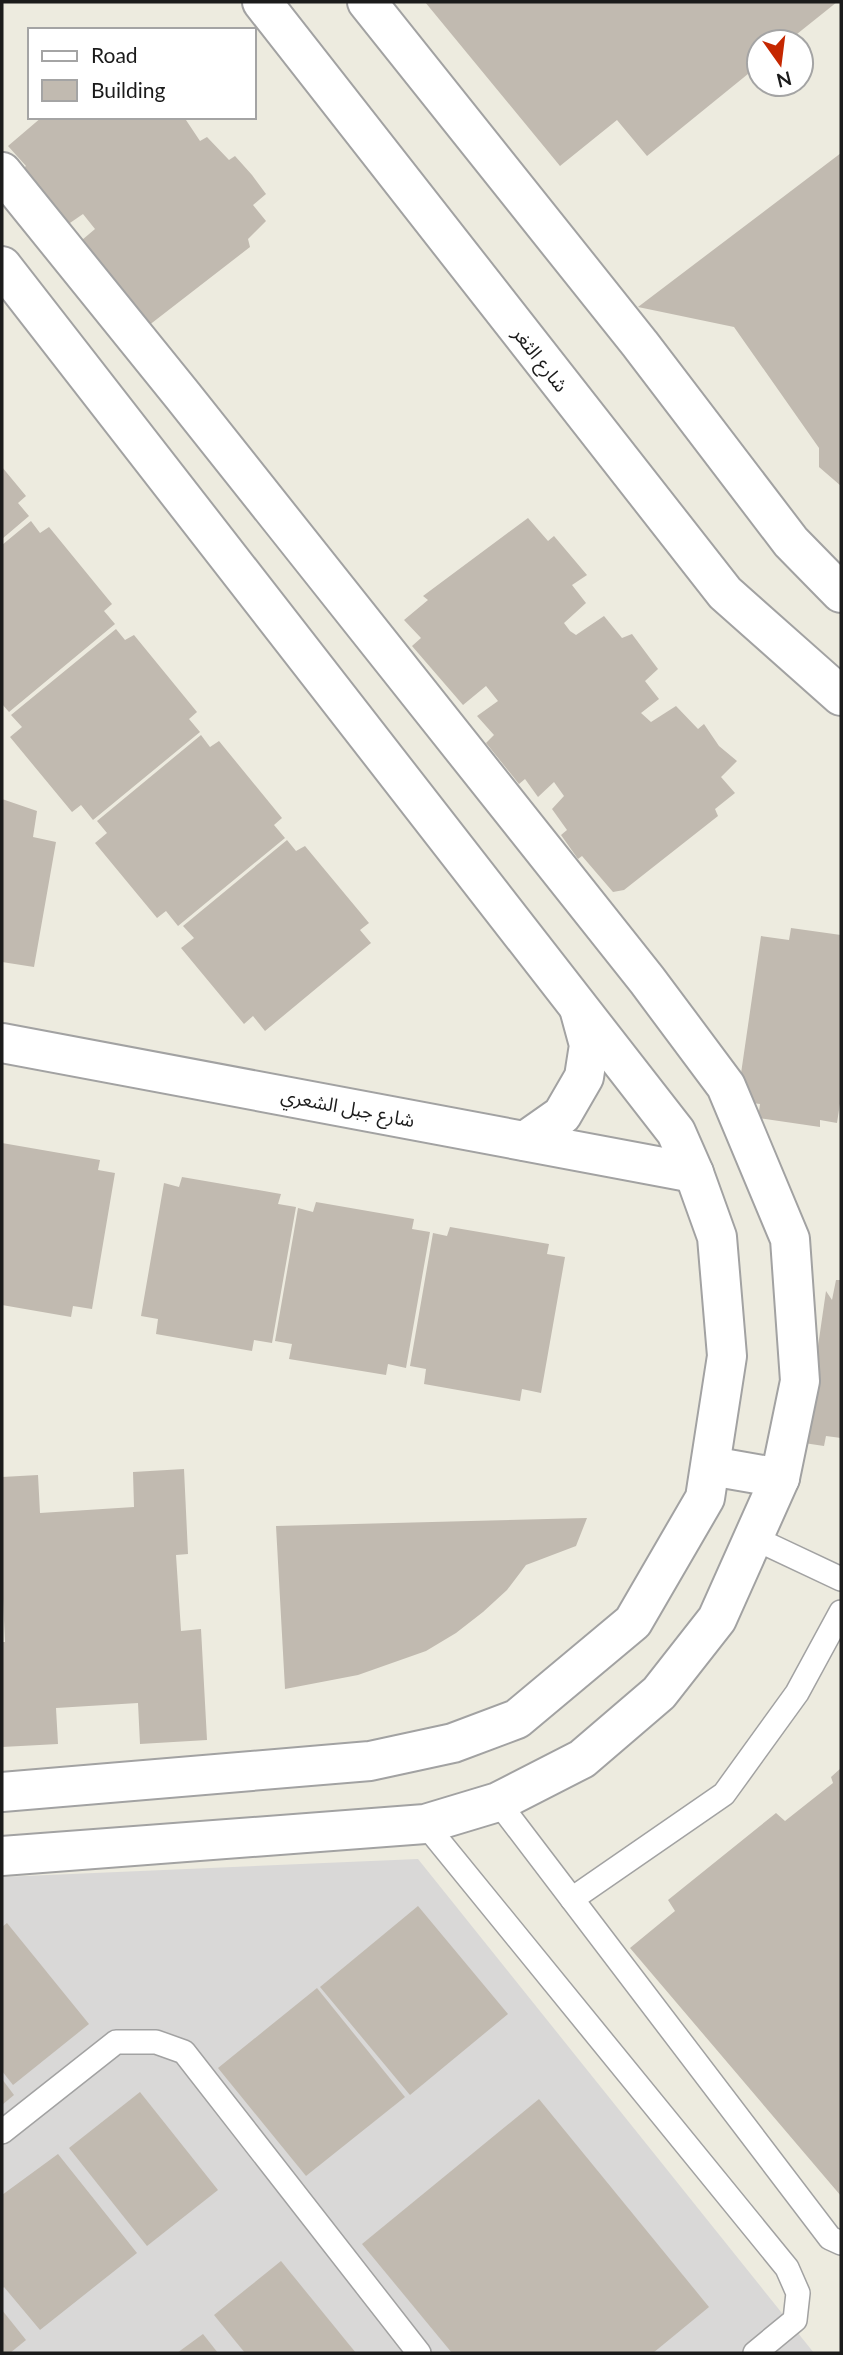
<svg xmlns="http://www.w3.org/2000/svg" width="843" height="2355" viewBox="0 0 843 2355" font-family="Lato,'Noto Sans Arabic',sans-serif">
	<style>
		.residential { fill: #d9d8d7 }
		.building { fill: #c1bab0 }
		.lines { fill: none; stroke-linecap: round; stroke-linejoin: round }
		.service-casing { stroke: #a2a2a2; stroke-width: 26 }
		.minor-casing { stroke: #a2a2a2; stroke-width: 42 }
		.service { stroke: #fff; stroke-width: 23 }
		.minor { stroke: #fff; stroke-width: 38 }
		.labels { text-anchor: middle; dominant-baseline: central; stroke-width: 6; stroke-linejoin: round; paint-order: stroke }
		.street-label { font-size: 19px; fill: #1b1b1b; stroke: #fff }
	</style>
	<rect width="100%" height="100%" fill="#edebdf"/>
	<!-- residential -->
	<polygon class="residential" points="418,1859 814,2353 2,2353 2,1877"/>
	<!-- building -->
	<g class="building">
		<polygon points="425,2 837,2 787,42 759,42 759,65 647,156 617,120 560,166"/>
		<polygon points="42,117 184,117 200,141 207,137 229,160 235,156 252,175 266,194 253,205 266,221 248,239 250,247 148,326 82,240 95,229 83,214 67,225 19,172 26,166 8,146"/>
		<polygon points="841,153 841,486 819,467 819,448 734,327 638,307"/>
		<polygon points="2,467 26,496 18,503 29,516 2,539"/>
		<polygon points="528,518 548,541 554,536 587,575 572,585 586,603 564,623 570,631 576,635 604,616 622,638 632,634 658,669 645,681 659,699 641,713 651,722 676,706 698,729 704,724 719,746 737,761 721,777 735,793 715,809 718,816 624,890 613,892 582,856 578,859 561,835 567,830 552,809 564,796 554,782 538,797 525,779 519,784 486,743 494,735 477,716 498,701 486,686 463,705 412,646 421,638 404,620 428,600 423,596"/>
		<polygon points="31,521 40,533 49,527 112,604 104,611 115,624 9,712 2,704 2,545"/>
		<polygon points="116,629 125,640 134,635 197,712 189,719 200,732 93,820 81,805 72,812 10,737 22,727 11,715"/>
		<polygon points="201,735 210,747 219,741 282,818 274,825 285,838 178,926 166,911 157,918 95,843 107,833 97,821"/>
		<polygon points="2,799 37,811 33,837 56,842 34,967 2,962"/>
		<polygon points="287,840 296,851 305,846 369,923 360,930 371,943 265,1031 253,1016 244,1024 181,948 194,938 183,926"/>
		<polygon points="791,928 841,935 841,1097 837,1123 820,1120 820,1127 758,1118 760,1104 737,1101 761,936 789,940"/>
		<polygon points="2,1143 100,1160 98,1170 115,1173 92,1309 73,1306 71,1317 2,1305"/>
		<polygon points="182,1177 281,1194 278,1204 296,1207 272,1343 254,1340 252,1351 156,1334 158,1319 141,1316 164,1183 179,1187"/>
		<polygon points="316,1202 414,1219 412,1229 430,1232 406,1368 388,1364 386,1375 289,1359 292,1344 275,1341 298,1208 313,1212"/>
		<polygon points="450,1227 549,1244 547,1254 565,1257 541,1393 522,1389 520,1401 424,1384 426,1369 410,1366 433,1233 447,1236"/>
		<polygon points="836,1280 841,1280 841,1438 826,1436 824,1446 804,1443 826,1291 832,1300"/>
		<polygon points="184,1469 188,1554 176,1555 181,1631 201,1629 207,1740 140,1744 138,1703 56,1708 58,1744 2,1747 2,1642 5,1642 2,1577 2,1477 38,1475 40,1513 134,1507 133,1472"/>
		<polygon points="587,1518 576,1546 526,1565 507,1590 483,1612 456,1633 426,1651 358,1675 285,1689 276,1526"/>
		<polygon points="841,1768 841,2196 630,1948 675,1911 668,1900 776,1813 785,1821 833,1783 831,1777"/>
		<polygon points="418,1906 508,2014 410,2095 320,1987"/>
		<polygon points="7,1923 89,2024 13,2085 2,2071 2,1927"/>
		<polygon points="317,1988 405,2097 306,2176 218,2068"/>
		<polygon points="2,2079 14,2095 2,2105"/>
		<polygon points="140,2092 218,2190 147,2246 69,2148"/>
		<polygon points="539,2099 709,2307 653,2353 452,2353 362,2244"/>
		<polygon points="58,2154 137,2253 40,2330 4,2287 2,2289 2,2195"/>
		<polygon points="281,2261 356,2353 245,2353 214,2315"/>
		<polygon points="2,2310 26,2340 10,2353 2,2353"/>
		<polygon points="203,2334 218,2353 177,2353"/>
	</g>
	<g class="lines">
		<defs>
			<g id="service">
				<polyline points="754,1538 841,1579"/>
				<polyline points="498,1802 830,2238 841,2243"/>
				<polyline points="425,1824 787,2268 798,2293 795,2320 755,2353"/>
				<polyline points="572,1899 724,1794 797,1693 841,1612"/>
				<polyline points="2,2132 116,2042 156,2042 184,2052 419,2353"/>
			</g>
			<g id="minor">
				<polyline points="262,2 725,593 841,696"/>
				<polyline points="367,2 640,344 791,542 841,593"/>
				<polyline points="2,172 183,396 647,980 726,1086 790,1239 800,1381 780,1478 717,1619 659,1693 582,1759 498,1802 425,1824 2,1856"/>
				<polyline points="2,266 676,1132 694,1173 717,1237 727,1356 705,1498 633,1622 517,1719 453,1743 370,1761 2,1792"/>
				<polyline points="2,1043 694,1173"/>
				<polyline points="525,1141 562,1115 584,1077 589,1045 580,1012"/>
				<polyline points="711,1466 780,1478"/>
			</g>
		</defs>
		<!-- service casing -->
		<use href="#service" class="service-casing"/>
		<!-- minor casing -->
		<use href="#minor" class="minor-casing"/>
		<!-- service -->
		<use href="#service" class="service"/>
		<!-- minor -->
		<use href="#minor" class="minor"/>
	</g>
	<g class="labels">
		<!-- street labels -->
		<g class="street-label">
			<text transform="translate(541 359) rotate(52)">شارع الثغر</text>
			<text transform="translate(348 1107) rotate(11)">شارع جبل الشعري</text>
		</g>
	</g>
	<!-- border -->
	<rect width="843" height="2355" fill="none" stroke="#1b1b1b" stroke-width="7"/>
	<!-- legend -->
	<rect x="28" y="28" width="228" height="91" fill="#ffffff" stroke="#a4a4a4" stroke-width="2"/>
	<rect x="42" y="51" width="35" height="10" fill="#ffffff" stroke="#a4a4a4" stroke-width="2"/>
	<text x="91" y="63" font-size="21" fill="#1b1b1b">Road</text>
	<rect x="42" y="80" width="35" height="21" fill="#c1bab0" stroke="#a4a4a4" stroke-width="2"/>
	<text x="91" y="98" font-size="21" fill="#1b1b1b">Building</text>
	<!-- north arrow -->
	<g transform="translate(780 63) rotate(166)"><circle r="33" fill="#ffffff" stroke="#a4a4a4" stroke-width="2"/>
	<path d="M0-5L12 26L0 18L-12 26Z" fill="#c52700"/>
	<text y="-10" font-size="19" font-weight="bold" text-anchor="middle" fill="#1b1b1b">N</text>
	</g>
</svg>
